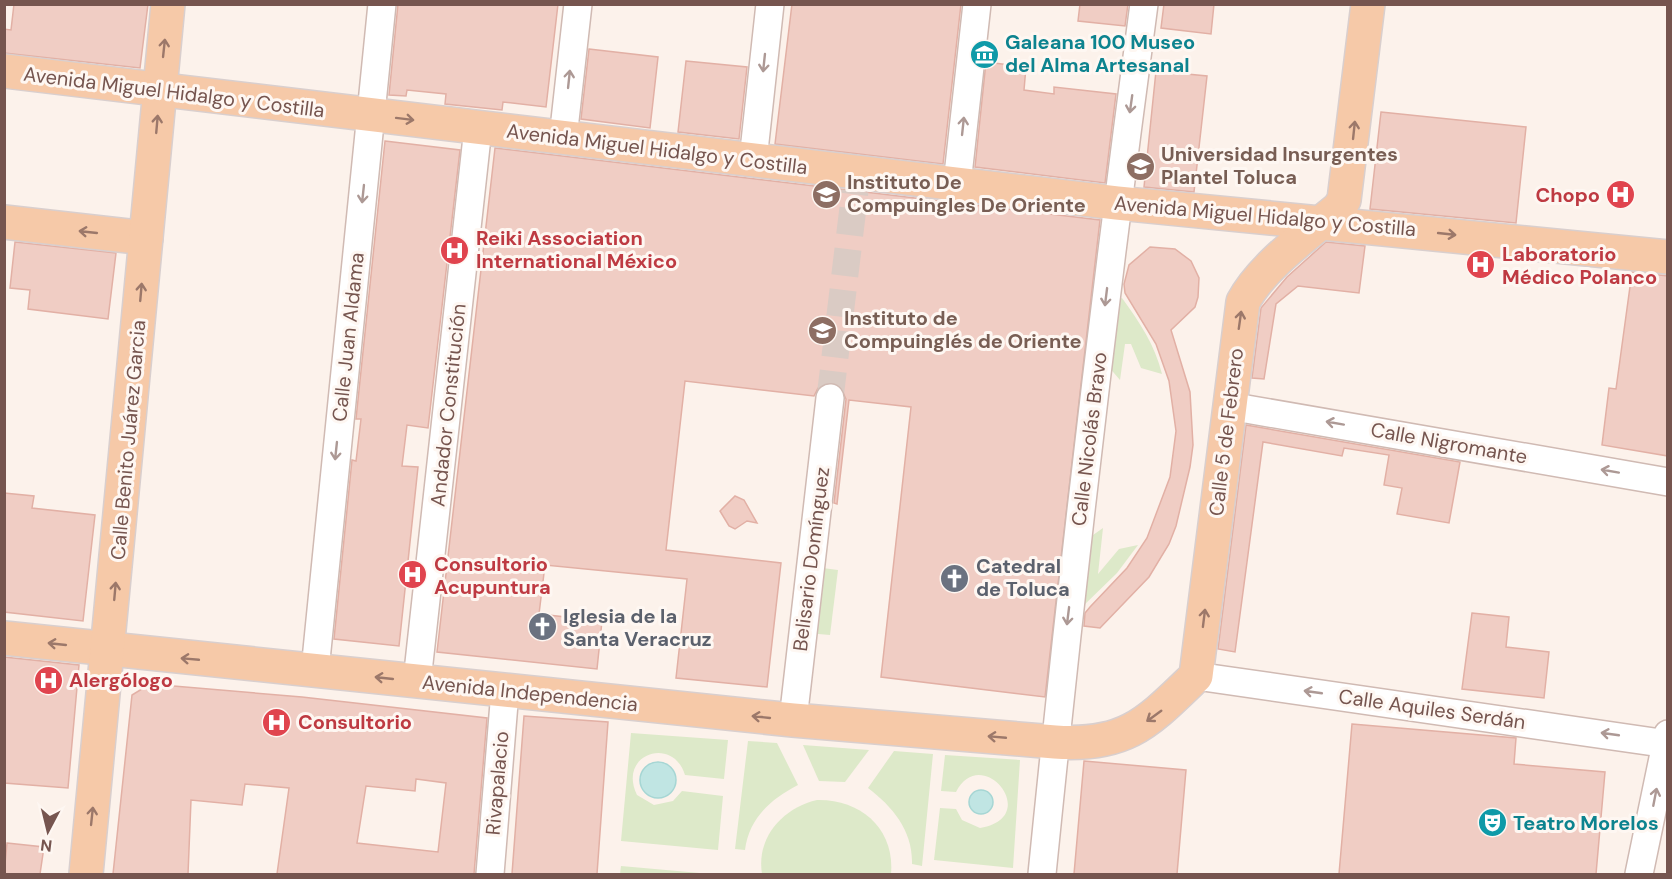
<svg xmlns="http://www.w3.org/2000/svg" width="1672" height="879" viewBox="0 0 1672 879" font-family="'DM Sans',sans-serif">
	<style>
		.green { fill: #dde9c9 }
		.water { fill: #c0e5e3; stroke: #a6d6d4; stroke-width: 1.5 }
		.building { fill: #f0cdc4; stroke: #e2b0a5; stroke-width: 1.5; fill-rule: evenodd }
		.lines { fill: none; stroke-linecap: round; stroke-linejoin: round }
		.minor-tunnel { stroke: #dacbc4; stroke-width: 27; stroke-dasharray: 27 14; stroke-linecap: butt }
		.minor-casing { stroke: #d0bab3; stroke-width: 30 }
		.major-casing { stroke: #d9cfce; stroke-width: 36 }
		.minor { stroke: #fff; stroke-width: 27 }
		.major { stroke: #f6c9a8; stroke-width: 33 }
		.oneway { stroke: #9c786a }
		.oneway2 { stroke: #ad9995 }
		.labels { text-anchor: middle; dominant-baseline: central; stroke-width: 6; stroke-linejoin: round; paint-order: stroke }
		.culture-label { font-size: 20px; font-weight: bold; fill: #0d838f; stroke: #fef7f2; text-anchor: start }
		.street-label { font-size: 20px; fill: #76554f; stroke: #fef7f2 }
		.education-label { font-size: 20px; font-weight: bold; fill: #785e54; stroke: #fef7f2; text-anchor: start }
		.health-label { font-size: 20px; font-weight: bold; fill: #be3a42; stroke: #fef7f2; text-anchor: start }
		.worship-label { font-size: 20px; font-weight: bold; fill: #5b616d; stroke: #fef7f2; text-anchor: start }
	</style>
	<rect width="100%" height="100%" fill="#fcf2eb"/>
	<!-- green -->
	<g class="green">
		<path d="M1122,298C1140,323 1155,345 1162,374L1141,368L1131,344H1125L1120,380L1108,366L1117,300Z"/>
		<polygon points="1103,528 1098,574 1119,549 1138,545 1117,573 1081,608 1086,540"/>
		<polygon points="815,567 838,570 830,635 807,633"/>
		<path d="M631,733L728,740L724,779L685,775C673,735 617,754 637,795L654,805L673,801L682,791L723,796L718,850L621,841Z"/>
		<path d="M748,741L777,743L798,785C771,799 749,818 745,850L735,849Z"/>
		<polygon points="803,745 869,750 845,782 819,781"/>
		<path d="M894,751L933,754L922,866L912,864C913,831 893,807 868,788Z"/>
		<path d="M945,755L1020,760L1013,868L934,860L940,808L956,809L962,820L980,828C1044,817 981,742 956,792L941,791Z"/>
		<path d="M817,800C861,799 895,829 891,874H762C756,837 783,808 817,800Z"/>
		<polygon points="621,866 711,874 620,874"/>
	</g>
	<!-- water -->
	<g class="water">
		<circle cx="658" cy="780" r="18"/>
		<circle cx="981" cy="802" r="12"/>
	</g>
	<!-- building -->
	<g class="building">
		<polygon points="14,4 148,4 140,68 4,53 4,29 11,30"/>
		<polygon points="398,4 558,4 546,107 503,102 502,110 445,104 446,94 407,90 406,96 389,95"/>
		<polygon points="792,4 961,4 943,164 775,144"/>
		<polygon points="1080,4 1128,4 1125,26 1078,21"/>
		<polygon points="1164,4 1214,4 1211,34 1161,28"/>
		<polygon points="589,49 658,57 650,128 581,119"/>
		<polygon points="686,61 747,67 739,139 678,132"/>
		<polygon points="986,62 1026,67 1024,90 1054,94 1054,87 1116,94 1105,183 975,167"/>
		<polygon points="1156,71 1207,76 1194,192 1144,187"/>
		<polygon points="1381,112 1526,127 1516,223 1370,209"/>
		<polygon points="385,141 460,150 428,428 407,425 402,466 418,467 399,646 334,639 352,460 356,461 361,419 356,419"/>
		<polygon points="495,148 1100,220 1045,697 881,677 911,407 849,400 837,504 834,503 846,399 840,386 831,382 818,388 814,396 685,381 666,550 781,563 767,687 676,678 687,579 545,565 539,614 602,621 597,669 437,652"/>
		<polygon points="15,242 116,253 108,319 28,309 30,290 10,288"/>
		<polygon points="1326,242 1365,246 1359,293 1298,286 1276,304 1264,379 1252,378 1261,308 1287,277"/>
		<polygon points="1150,247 1175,249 1191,261 1199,278 1198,297 1195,307 1171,330 1190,392 1193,445 1190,467 1176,526 1169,544 1149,577 1100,628 1084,626 1085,613 1090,607 1127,568 1147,538 1170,477 1176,431 1169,381 1156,344 1125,293 1124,284 1129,265"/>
		<polygon points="1632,272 1668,276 1668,456 1602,445 1609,388 1616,389"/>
		<polygon points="1246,425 1460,462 1449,523 1397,514 1402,488 1384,485 1389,455 1344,448 1342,456 1263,442 1235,652 1218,649"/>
		<polygon points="4,493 34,496 32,508 95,515 83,621 4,612"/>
		<polygon points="735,496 744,500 757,523 747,521 735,529 729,526 720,511"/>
		<polygon points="1472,613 1509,617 1506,647 1549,652 1544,698 1462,689"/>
		<polygon points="4,657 79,665 68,788 4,783"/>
		<path d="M150,684L302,697L487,718L474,874H277L289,788L245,784L242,805L191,800L188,874H113L132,695ZM416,779L446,783L438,852L357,843L366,786L415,791Z"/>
		<polygon points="524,716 608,722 597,874 512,874"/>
		<polygon points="1352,724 1516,738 1514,764 1605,772 1596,874 1339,874"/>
		<polygon points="1084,761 1186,770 1177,874 1074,874"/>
		<polygon points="7,843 44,847 40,874 4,874"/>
	</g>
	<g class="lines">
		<!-- minor-tunnel -->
		<polyline class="minor-tunnel" points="830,398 855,191"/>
		<defs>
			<g id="minor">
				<polyline points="563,138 578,4"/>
				<polyline points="753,160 770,4"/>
				<polyline points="957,184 977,4"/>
				<polyline points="1229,406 1668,482"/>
				<polyline points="315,670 382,4"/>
				<polyline points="1196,676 1668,744"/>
				<polyline points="417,681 478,128"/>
				<polyline points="793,720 830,398"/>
				<polyline points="490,874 505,691"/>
				<path d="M1042,874C1071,584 1105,294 1144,4"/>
				<polyline points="1639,874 1668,734"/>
			</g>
			<g id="major">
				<polyline points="4,71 1117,203 1668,257"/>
				<polyline points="4,222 146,238"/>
				<path d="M4,638L793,720L1055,742C1127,747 1148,722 1196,676L1243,302C1262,266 1308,234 1339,208L1344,200L1368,4"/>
				<polyline points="86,874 168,4"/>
			</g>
		</defs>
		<!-- minor casing -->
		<use href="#minor" class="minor-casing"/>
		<!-- major casing -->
		<use href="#major" class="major-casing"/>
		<!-- minor -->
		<use href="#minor" class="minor"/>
		<!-- major -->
		<use href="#major" class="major"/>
	</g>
	<!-- one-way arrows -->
	<defs><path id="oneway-shaft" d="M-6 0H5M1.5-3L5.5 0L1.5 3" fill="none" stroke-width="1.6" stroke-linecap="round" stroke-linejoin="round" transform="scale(1.5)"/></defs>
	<g class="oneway">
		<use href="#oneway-shaft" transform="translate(164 48) rotate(-84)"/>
		<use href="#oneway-shaft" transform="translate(405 119) rotate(7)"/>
		<use href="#oneway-shaft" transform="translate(157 124) rotate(-85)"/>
		<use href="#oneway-shaft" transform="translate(1354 130) rotate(-84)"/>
		<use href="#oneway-shaft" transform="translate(88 232) rotate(-174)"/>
		<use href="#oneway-shaft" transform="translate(1447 234) rotate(6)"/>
		<use href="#oneway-shaft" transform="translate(141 292) rotate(-85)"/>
		<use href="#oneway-shaft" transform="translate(1240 320) rotate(-82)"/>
		<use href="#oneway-shaft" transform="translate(115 591) rotate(-85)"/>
		<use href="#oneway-shaft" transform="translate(1204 618) rotate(-83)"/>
		<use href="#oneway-shaft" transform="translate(57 644) rotate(-174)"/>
		<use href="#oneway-shaft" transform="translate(190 659) rotate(-175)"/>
		<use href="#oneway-shaft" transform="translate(384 678) rotate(-174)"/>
		<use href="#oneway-shaft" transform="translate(1154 716) rotate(144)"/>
		<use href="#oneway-shaft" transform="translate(761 717) rotate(-174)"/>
		<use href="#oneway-shaft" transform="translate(997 737) rotate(-175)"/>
		<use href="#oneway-shaft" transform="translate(92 816) rotate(-84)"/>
	</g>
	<g class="oneway2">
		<use href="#oneway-shaft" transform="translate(764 63) rotate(96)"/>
		<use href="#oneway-shaft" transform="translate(569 79) rotate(-84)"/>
		<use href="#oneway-shaft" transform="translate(1131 104) rotate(98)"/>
		<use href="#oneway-shaft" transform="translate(963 126) rotate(-84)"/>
		<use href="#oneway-shaft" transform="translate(363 194) rotate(96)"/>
		<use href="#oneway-shaft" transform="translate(1106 297) rotate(97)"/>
		<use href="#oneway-shaft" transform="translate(1335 423) rotate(-170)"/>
		<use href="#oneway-shaft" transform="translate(336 451) rotate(96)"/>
		<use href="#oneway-shaft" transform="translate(1610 471) rotate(-170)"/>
		<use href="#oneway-shaft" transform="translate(1068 616) rotate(97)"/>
		<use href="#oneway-shaft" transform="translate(1313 692) rotate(-172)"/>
		<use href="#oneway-shaft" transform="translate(1610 734) rotate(-172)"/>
		<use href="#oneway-shaft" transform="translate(1655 797) rotate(-79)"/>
	</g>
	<!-- icons -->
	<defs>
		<symbol id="museum-disc" viewBox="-11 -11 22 22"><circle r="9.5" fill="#0f9aa8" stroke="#fef7f2"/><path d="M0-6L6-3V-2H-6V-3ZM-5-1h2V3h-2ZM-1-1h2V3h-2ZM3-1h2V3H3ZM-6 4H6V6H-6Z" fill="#fff"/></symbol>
		<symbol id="university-disc" viewBox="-11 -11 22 22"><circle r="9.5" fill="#8d6e63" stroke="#fef7f2"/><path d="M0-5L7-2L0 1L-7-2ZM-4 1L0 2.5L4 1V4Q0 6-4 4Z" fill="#fff"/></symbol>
		<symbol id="hospital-disc" viewBox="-11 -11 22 22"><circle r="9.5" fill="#e0444e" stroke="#fef7f2"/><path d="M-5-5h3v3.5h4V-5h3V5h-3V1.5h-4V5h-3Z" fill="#fff"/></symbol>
		<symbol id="church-disc" viewBox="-11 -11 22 22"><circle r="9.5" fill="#6b7280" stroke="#fef7f2"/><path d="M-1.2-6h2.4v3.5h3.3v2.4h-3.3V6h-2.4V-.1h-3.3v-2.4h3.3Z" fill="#fff"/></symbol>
		<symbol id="theatre-disc" viewBox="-11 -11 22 22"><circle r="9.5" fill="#0f9aa8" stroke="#fef7f2"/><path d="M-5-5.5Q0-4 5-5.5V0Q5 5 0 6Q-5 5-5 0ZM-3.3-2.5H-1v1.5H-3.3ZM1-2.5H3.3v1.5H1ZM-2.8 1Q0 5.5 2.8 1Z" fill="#fff"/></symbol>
	</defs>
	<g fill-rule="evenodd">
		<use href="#museum-disc" x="968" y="38" width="33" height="33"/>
		<use href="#university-disc" x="1124" y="150" width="33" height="33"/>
		<use href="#university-disc" x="810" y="178" width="33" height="33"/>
		<use href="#hospital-disc" x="1604" y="178" width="33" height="33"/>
		<use href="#hospital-disc" x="438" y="234" width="33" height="33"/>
		<use href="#hospital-disc" x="1464" y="248" width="33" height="33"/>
		<use href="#university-disc" x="806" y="314" width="33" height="33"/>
		<use href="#hospital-disc" x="396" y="558" width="33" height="33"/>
		<use href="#church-disc" x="938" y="562" width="33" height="33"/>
		<use href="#church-disc" x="526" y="610" width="33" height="33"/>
		<use href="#hospital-disc" x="32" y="664" width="33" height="33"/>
		<use href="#hospital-disc" x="260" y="706" width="33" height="33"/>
		<use href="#theatre-disc" x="1476" y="806" width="33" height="33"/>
	</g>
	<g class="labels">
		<!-- culture labels -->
		<g class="culture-label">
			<text x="1005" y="42">Galeana 100 Museo<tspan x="1005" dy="23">del Alma Artesanal</tspan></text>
			<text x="1513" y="823">Teatro Morelos</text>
		</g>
		<!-- street labels -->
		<g class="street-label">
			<text transform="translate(174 92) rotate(7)">Avenida Miguel Hidalgo y Costilla</text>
			<text transform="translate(657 149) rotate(7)">Avenida Miguel Hidalgo y Costilla</text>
			<text transform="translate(1265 216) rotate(5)">Avenida Miguel Hidalgo y Costilla</text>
			<text transform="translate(348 337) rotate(-84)">Calle Juan Aldama</text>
			<text transform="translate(448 405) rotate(-84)">Andador Constitución</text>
			<text transform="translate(1226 432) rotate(-83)">Calle 5 de Febrero</text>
			<text transform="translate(1089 439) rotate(-83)">Calle Nicolás Bravo</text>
			<text transform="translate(128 440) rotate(-85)">Calle Benito Juárez Garcia</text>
			<text transform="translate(1449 443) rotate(10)">Calle Nigromante</text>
			<text transform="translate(811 559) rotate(-83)">Belisario Domínguez</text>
			<text transform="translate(530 693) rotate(6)">Avenida Independencia</text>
			<text transform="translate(1432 709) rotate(8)">Calle Aquiles Serdán</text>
			<text transform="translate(497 783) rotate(-85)">Rivapalacio</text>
		</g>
		<!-- education labels -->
		<g class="education-label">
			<text x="1161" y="154">Universidad Insurgentes<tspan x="1161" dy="23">Plantel Toluca</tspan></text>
			<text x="847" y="182">Instituto De<tspan x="847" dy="23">Compuingles De Oriente</tspan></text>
			<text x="844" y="318">Instituto de<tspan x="844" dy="23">Compuinglés de Oriente</tspan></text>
		</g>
		<!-- health labels -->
		<g class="health-label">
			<text x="1600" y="195" text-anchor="end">Chopo</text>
			<text x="476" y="238">Reiki Association<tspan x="476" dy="23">International México</tspan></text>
			<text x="1502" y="254">Laboratorio<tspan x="1502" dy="23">Médico Polanco</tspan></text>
			<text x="434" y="564">Consultorio<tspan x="434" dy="23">Acupuntura</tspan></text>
			<text x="69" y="680">Alergólogo</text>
			<text x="298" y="722">Consultorio</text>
		</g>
		<!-- worship labels -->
		<g class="worship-label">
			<text x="976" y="566">Catedral<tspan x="976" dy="23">de Toluca</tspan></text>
			<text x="563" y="616">Iglesia de la<tspan x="563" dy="23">Santa Veracruz</tspan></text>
		</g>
	</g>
	<!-- border -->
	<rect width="1672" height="879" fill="none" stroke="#76554f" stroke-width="12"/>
	<!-- north arrow -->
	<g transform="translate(48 831) rotate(187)" stroke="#fef7f2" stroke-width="4.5" paint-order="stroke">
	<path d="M0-4.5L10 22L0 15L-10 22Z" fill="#76554f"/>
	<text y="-9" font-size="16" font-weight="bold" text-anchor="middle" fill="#76554f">N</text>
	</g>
</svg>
